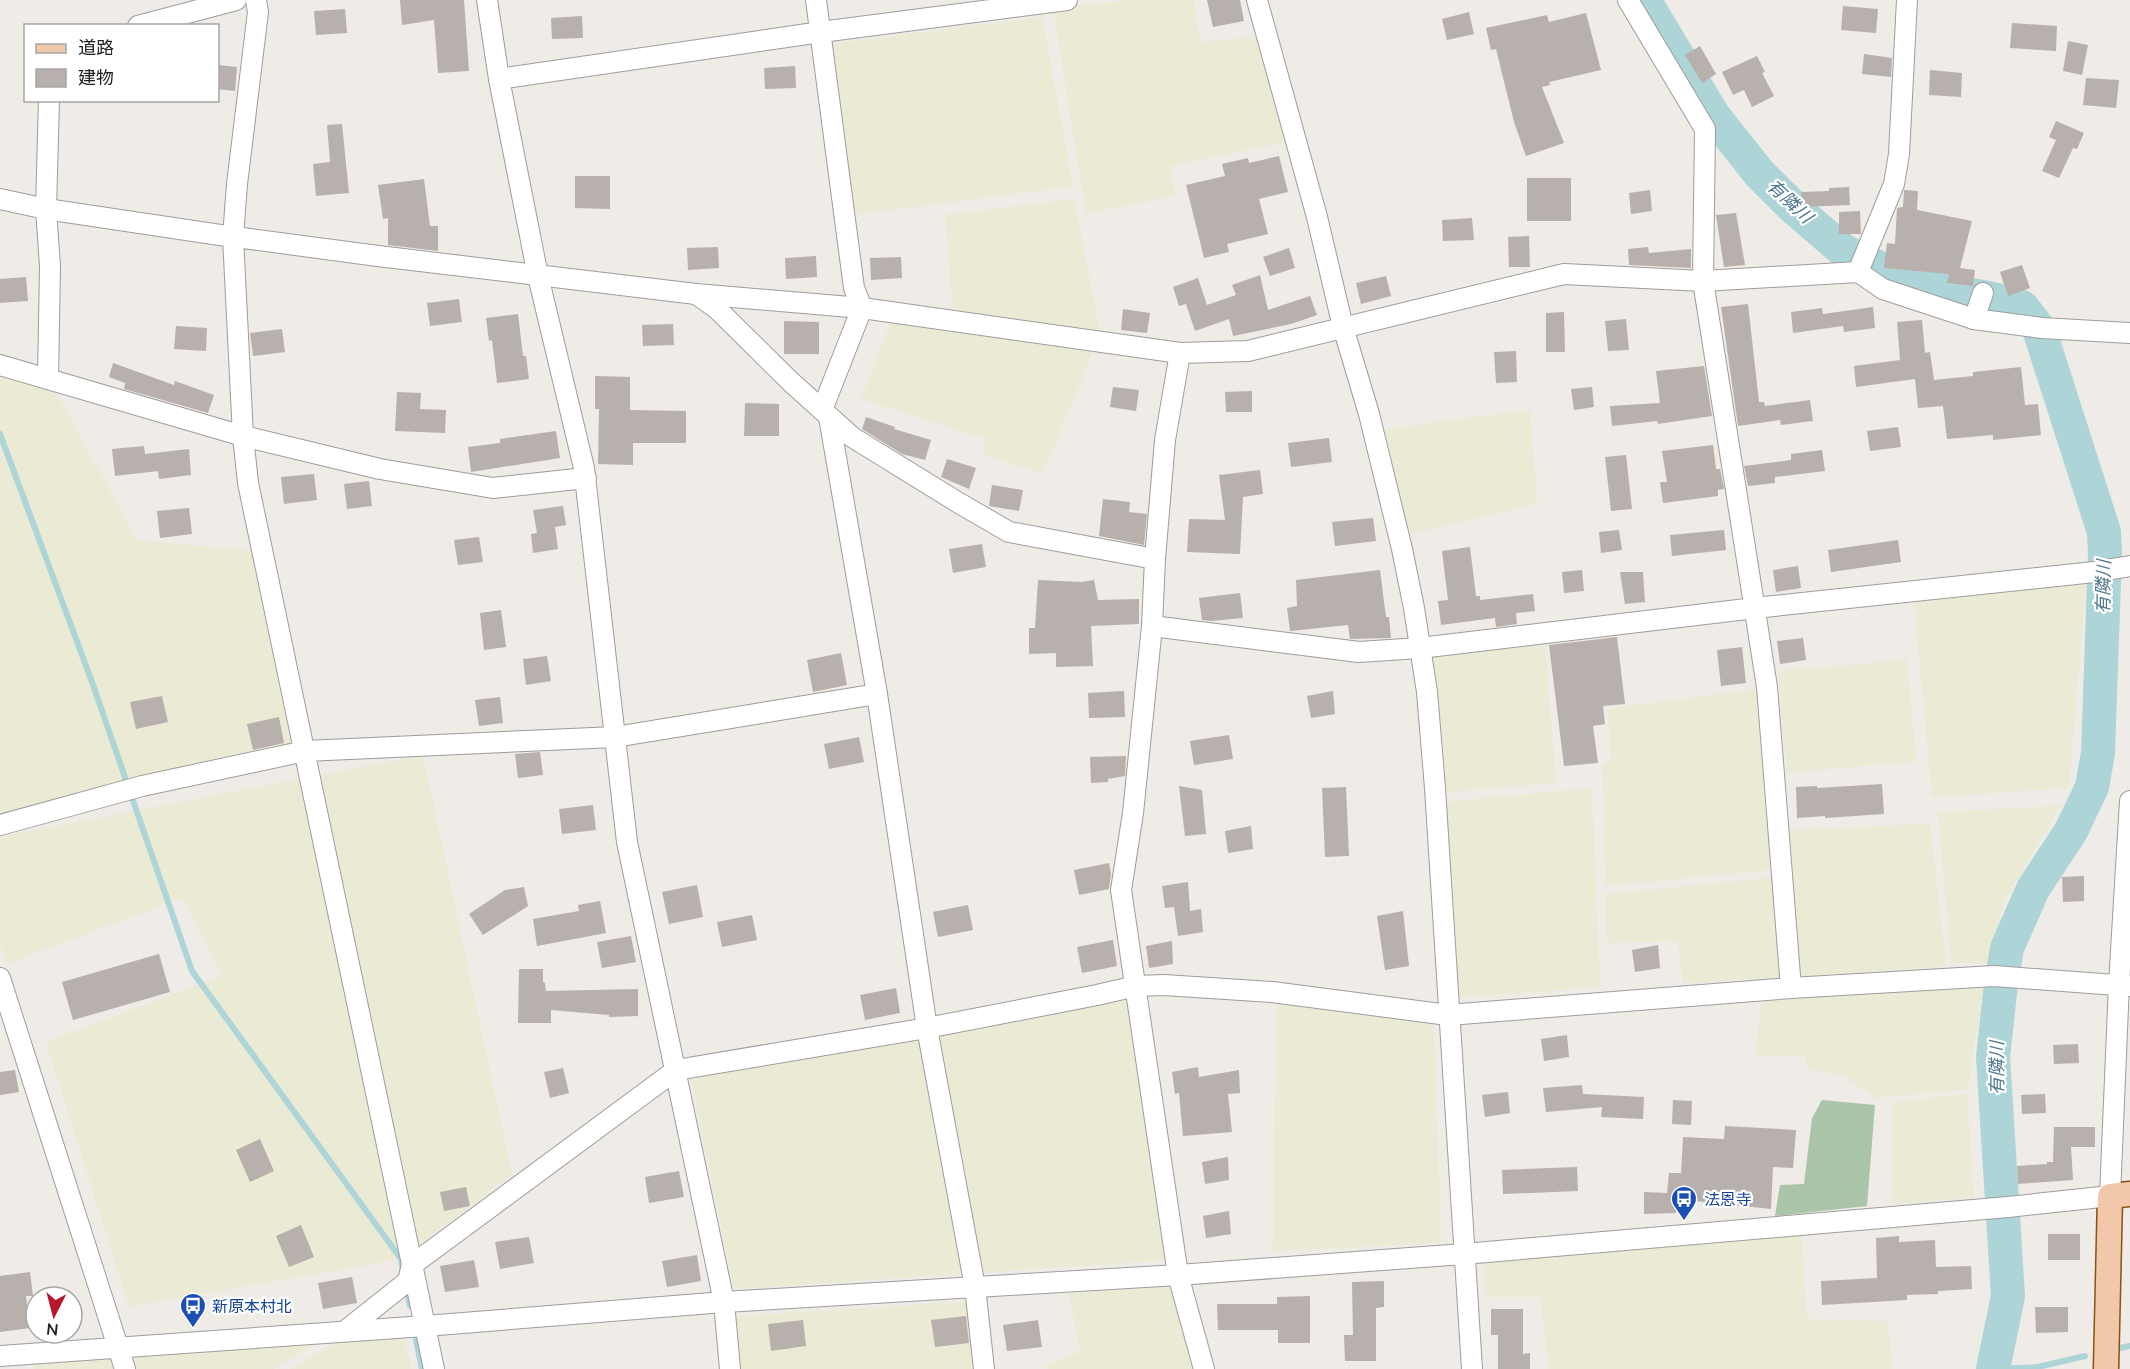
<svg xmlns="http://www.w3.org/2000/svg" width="2130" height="1369" viewBox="0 0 2130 1369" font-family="Mulish,'Noto Sans JP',sans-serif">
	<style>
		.farmland { fill: #ebead5 }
		.cemetery { fill: #abc5ab }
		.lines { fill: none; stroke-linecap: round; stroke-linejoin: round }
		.stream { stroke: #add4d7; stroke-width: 6 }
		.river { stroke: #add4d7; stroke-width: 34 }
		.building { fill: #b8b0ad }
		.minor-casing { stroke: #9d9d9d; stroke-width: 22 }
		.major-casing { stroke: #895112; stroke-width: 27 }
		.minor { stroke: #fff; stroke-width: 20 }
		.major { stroke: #f1c9aa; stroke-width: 24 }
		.labels { text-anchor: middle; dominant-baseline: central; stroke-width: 4.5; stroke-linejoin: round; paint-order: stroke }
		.transit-label { font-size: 16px; fill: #164399; stroke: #fff; text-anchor: start }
		.water-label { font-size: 18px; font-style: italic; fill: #4c778e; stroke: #fff }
	</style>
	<rect width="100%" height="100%" fill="#efebe7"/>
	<!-- farmland -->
	<g class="farmland">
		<polygon points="1133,0 1194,0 1200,42 1258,37 1285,142 1171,166 1175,196 1086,213 1053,8"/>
		<polygon points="1042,17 1073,186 854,215 831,44"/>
		<polygon points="1074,199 1100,331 953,313 945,215"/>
		<polygon points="891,321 1095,347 1043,473 983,455 985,439 861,399"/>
		<polygon points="0,367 48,378 137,540 253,551 305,751 0,829"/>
		<polygon points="1530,410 1537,504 1409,534 1385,429"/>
		<polygon points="2086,582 2069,788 1932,797 1913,591"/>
		<polygon points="1544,634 1556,783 1435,793 1420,648"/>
		<polygon points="1907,660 1916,761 1787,773 1778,671"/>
		<polygon points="1761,688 1776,869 1606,886 1602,764 1611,761 1608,709"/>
		<polygon points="423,755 512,1175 401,1259 129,1307 46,1042 222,976 182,898 6,964 0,943 0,837"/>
		<polygon points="1592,788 1600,987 1454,998 1436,803"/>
		<polygon points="2060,806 2003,904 1990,963 1951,963 1938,812"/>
		<polygon points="1930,824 1946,966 1800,977 1785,830"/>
		<polygon points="1778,877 1785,977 1683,983 1678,941 1607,943 1605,894"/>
		<polygon points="1984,982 1968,1089 1875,1098 1843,1075 1808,1070 1805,1055 1755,1056 1762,999"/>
		<polygon points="1276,998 1434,1021 1441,1243 1273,1251"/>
		<polygon points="1128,1000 1171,1260 734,1289 690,1076"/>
		<polygon points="1967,1094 1974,1198 1893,1204 1892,1103"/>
		<polygon points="1801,1230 1807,1319 1887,1321 1893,1369 1549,1369 1540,1297 1485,1297 1485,1254"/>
		<polygon points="1175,1286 1197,1369 1048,1369 1048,1364 1080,1352 1069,1293"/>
		<polygon points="976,1301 985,1369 737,1369 737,1316"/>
		<polygon points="404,1335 411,1369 290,1369 340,1341"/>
		<polygon points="325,1338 273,1369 34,1369 31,1359"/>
	</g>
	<!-- cemetery -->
	<polygon class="cemetery" points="1822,1100 1875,1105 1867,1206 1775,1216 1780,1185 1804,1184 1812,1118"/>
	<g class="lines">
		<!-- stream -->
		<g class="stream">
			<polyline points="0,434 92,682 192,971 401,1259 403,1273"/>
			<polyline points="406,1286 410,1306"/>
			<polyline points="416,1340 422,1369"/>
			<polyline points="2120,1348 2130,1346"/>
			<polyline points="1993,1369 2038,1367 2085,1356"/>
		</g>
		<!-- river -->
		<polyline class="river" points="1644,0 1713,115 1759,173 1793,207 1844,251 1913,284 1993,299 2022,307 2039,329 2104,532 2105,553 2098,753 2092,787 2071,831 2033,889 2007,948 2001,984 1993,1057 2008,1296 1993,1369"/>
	</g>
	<!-- building -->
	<g class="building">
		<polygon points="400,0 464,0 469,71 438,73 434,20 402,25"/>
		<polygon points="1207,0 1240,0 1244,21 1213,27"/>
		<polygon points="1843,6 1878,9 1876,33 1841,30"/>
		<polygon points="345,9 347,33 316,35 314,11"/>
		<polygon points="1469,12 1474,34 1447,40 1442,19"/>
		<polygon points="1586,13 1601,70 1549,82 1550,85 1542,87 1564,143 1526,156 1514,122 1496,49 1491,50 1486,28 1547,15 1549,22"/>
		<polygon points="582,16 583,38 552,39 551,18"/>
		<polygon points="2012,23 2057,26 2056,51 2010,48"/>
		<polygon points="2068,41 2088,45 2082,75 2063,71"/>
		<polygon points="1700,46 1716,74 1702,83 1685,55"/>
		<polygon points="1864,54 1892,58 1891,77 1862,74"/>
		<polygon points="1757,56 1765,72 1762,73 1774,96 1752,107 1744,90 1733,95 1722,72"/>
		<polygon points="218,65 237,67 235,91 218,89"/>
		<polygon points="795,66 796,88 765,89 764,68"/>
		<polygon points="1930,70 1962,73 1961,97 1929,95"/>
		<polygon points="2086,78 2119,80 2116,108 2083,105"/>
		<polygon points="2056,121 2084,133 2077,149 2073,148 2059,178 2042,171 2056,140 2049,137"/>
		<polygon points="342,124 349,193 316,196 313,164 330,162 327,125"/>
		<polygon points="1279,156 1288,192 1259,199 1268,234 1227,244 1229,252 1204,258 1186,185 1225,176 1222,164 1248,158 1249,163"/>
		<polygon points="575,176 610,176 610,209 575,208"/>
		<rect x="1527" y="178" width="44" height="43"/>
		<polygon points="424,179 430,226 438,226 438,251 388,245 388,218 383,219 378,185"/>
		<polygon points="1849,187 1850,205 1802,207 1801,192 1829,191 1829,188"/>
		<polygon points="1650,190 1652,211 1631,214 1629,193"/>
		<polygon points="1904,190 1918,191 1917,210 1972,221 1960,268 1975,270 1973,286 1947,283 1949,274 1884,268 1887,243 1895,244 1897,208 1903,207"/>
		<polygon points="1860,211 1861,234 1839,234 1839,212"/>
		<polygon points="1736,213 1745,265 1724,267 1716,215"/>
		<polygon points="1472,218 1474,240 1443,241 1442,220"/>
		<polygon points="1529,236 1530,267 1509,267 1508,237"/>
		<polygon points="718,247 719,268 688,270 687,248"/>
		<polygon points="1648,247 1649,253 1691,249 1691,268 1629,265 1628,249"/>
		<polygon points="1289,248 1295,268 1270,276 1263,257"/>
		<polygon points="816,256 817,277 786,279 785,258"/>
		<polygon points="901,257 902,278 871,280 870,258"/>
		<polygon points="2022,265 2030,288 2008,296 2000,272"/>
		<polygon points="1260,275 1268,310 1310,296 1317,315 1291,324 1233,336 1229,319 1195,331 1186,304 1179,306 1173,287 1198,278 1207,305 1236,295 1232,285"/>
		<polygon points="1386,276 1391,296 1361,304 1356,283"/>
		<polygon points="26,277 28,301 0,303 0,279"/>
		<polygon points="459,299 462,322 430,326 427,303"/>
		<polygon points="1748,304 1759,402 1764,402 1765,406 1810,400 1813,421 1781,425 1780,420 1738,426 1721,307"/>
		<polygon points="1873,307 1875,328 1844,332 1843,326 1793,333 1791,312 1822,308 1823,314"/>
		<polygon points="1123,309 1150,313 1147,333 1121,330"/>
		<polygon points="1564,312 1565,352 1546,352 1546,313"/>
		<polygon points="518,314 523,356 526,356 529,379 497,383 492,340 489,341 486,318"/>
		<polygon points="1626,319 1629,350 1608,351 1605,321"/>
		<polygon points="1922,320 1925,353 1930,352 1934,380 1973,376 1973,372 2021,367 2025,405 2038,404 2041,435 1993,440 1993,435 1947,439 1943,406 1918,408 1915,379 1856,387 1854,366 1900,360 1897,322"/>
		<polygon points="784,321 819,322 819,354 784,354"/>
		<polygon points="673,324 674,345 643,346 642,325"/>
		<polygon points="176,326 207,328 206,351 174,349"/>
		<polygon points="282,329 285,352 253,356 250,333"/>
		<polygon points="1516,351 1517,382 1496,383 1494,352"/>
		<polygon points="113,363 174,385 175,381 214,395 208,413 124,389 125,383 109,377"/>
		<polygon points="1704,366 1712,416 1658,424 1657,421 1612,426 1610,406 1660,403 1656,371"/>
		<polygon points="595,376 630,377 630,410 686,411 686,443 633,443 633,465 598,464 599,409 595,409"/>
		<polygon points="1113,387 1139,390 1136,411 1110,407"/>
		<polygon points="1592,387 1594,407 1574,410 1571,389"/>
		<polygon points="1252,391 1252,412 1226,412 1225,392"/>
		<polygon points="397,392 421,393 420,409 446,410 445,433 395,431"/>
		<polygon points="745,403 779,404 779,436 744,436"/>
		<polygon points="866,417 895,427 894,429 931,440 925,460 902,454 862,429"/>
		<polygon points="1898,427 1901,447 1870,451 1867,431"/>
		<polygon points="556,431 560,458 471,472 468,447 500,443 500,439"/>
		<polygon points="1329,438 1332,462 1291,467 1288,443"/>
		<polygon points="1713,445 1716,469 1720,469 1724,489 1718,490 1718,496 1663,503 1660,482 1667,482 1662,451"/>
		<polygon points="144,446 145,454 189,449 191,475 159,479 158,471 115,476 112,449"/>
		<polygon points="1822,450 1825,471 1775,477 1775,483 1748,486 1744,466 1791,460 1791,454"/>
		<polygon points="1626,455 1632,509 1611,511 1605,457"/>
		<polygon points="947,459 976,468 969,489 941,477"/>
		<polygon points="1260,470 1263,494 1243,497 1240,554 1187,552 1189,519 1225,520 1219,475"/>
		<polygon points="314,474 317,500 284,504 281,477"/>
		<polygon points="369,481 372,506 347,509 344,484"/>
		<polygon points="992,485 1023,490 1019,511 989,506"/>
		<polygon points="1103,499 1130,502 1129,512 1147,514 1144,545 1099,536"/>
		<polygon points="563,506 566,525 555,527 558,549 533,553 531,534 537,533 533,510"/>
		<polygon points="189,508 192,534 160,538 157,511"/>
		<polygon points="1373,518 1376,541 1335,546 1332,522"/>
		<polygon points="1619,530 1622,550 1601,553 1599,532"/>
		<polygon points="1724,530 1726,550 1672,556 1670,535"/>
		<polygon points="479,537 483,562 458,565 454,540"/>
		<polygon points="1898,540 1901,562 1831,572 1828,550"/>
		<polygon points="982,544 986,567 953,573 949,549"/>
		<polygon points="1470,547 1476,596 1480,596 1480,600 1533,594 1535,611 1516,613 1517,624 1496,627 1495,618 1441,625 1438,601 1448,600 1442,551"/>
		<polygon points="1798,566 1801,588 1776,592 1773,570"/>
		<polygon points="1380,570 1386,617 1389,617 1391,638 1350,639 1348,625 1290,631 1287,608 1297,606 1296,580"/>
		<polygon points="1582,570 1584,591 1564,593 1562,572"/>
		<polygon points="1620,572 1643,572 1645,602 1625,604"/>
		<polygon points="1038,580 1082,582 1094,580 1098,600 1139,599 1139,624 1091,626 1093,666 1056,667 1056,653 1029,654 1029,628 1035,628"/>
		<polygon points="1240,593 1243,618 1211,621 1202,620 1199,598"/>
		<polygon points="501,610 506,647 484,650 480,613"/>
		<polygon points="1617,637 1625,704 1603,706 1605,724 1593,726 1598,763 1564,766 1549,645"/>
		<polygon points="1803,638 1806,660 1780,664 1777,641"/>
		<polygon points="1742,647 1746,683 1721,686 1717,650"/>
		<polygon points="841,653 847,685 813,692 807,660"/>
		<polygon points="547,656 551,681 526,685 523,659"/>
		<polygon points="1124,691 1125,717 1089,718 1088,693"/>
		<polygon points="1333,691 1335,714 1311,718 1307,696"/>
		<polygon points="162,696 168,722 136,729 130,702"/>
		<polygon points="500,697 503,723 479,726 475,700"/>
		<polygon points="279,717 284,743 253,750 247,724"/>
		<polygon points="1229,735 1233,759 1194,765 1190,741"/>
		<polygon points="859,737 864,762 829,769 824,744"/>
		<polygon points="540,752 543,775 518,778 515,754"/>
		<polygon points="1126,756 1125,776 1108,779 1108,782 1091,783 1090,757"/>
		<polygon points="1882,784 1884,814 1825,818 1825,816 1797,818 1796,787 1817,786 1817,788"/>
		<polygon points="1179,786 1202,790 1206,834 1185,836"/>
		<polygon points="1346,787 1349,856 1325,857 1322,788"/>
		<polygon points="593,805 596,830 562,834 559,809"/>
		<polygon points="1251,826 1253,849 1228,853 1225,831"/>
		<polygon points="1109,863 1111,874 1109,889 1079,895 1074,870"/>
		<polygon points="2084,876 2084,901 2063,902 2062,877"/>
		<polygon points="1188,882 1190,911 1201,909 1203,932 1178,936 1174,907 1165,908 1162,886"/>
		<polygon points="697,885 703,917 669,924 662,892"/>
		<polygon points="524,887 528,906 483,935 469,914 505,890"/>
		<polygon points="600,901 606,933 537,946 533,919 579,911 578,905"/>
		<polygon points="968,905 973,930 938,937 933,912"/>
		<polygon points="1403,911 1409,966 1385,970 1377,916"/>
		<polygon points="752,915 757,940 722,947 717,922"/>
		<polygon points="631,936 636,962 602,968 597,942"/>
		<polygon points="1113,940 1117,966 1082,973 1077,947"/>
		<polygon points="1172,941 1173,964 1149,968 1146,946"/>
		<polygon points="1658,945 1660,968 1635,972 1632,950"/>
		<polygon points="159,954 170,992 73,1020 62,982"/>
		<polygon points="519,969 543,969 543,982 545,983 546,991 638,989 638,1016 609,1017 609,1015 551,1010 551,1023 518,1023"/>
		<polygon points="896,988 900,1013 865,1020 860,995"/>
		<polygon points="1567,1035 1569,1057 1544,1061 1541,1039"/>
		<polygon points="2078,1044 2079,1063 2054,1064 2053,1045"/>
		<polygon points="1198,1067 1199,1077 1239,1070 1240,1093 1228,1094 1232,1132 1183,1136 1179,1093 1175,1094 1172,1072"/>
		<polygon points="563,1068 569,1093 550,1098 544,1072"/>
		<polygon points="15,1070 19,1092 0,1095 0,1072"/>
		<polygon points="1582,1085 1583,1094 1644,1097 1643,1119 1601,1117 1602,1107 1546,1112 1543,1088"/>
		<polygon points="1508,1092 1510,1113 1485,1117 1482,1095"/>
		<polygon points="2045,1094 2046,1113 2022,1114 2021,1095"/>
		<polygon points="1673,1100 1692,1101 1691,1125 1672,1124"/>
		<polygon points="1725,1126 1796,1130 1793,1168 1773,1167 1771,1209 1676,1199 1676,1213 1644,1214 1644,1192 1667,1193 1669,1173 1681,1173 1683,1137 1724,1139"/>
		<polygon points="2054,1127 2095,1127 2095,1147 2071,1147 2073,1180 2018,1184 2017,1166 2047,1164 2047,1162 2053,1162"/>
		<polygon points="260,1139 274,1171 250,1182 236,1150"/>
		<polygon points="1228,1157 1229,1180 1205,1184 1202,1162"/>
		<polygon points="1577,1167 1578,1191 1503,1194 1502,1170"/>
		<polygon points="679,1171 684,1197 649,1203 645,1177"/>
		<polygon points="466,1187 470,1206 444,1211 440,1192"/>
		<polygon points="1229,1211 1231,1234 1206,1238 1203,1216"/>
		<polygon points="301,1225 314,1257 289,1267 276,1236"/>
		<rect x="2048" y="1234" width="32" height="26"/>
		<polygon points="1899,1236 1899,1242 1935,1240 1936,1267 1971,1266 1972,1289 1938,1291 1938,1294 1907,1295 1907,1300 1822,1305 1821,1281 1877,1278 1876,1238"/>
		<polygon points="529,1237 534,1263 500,1269 495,1242"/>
		<polygon points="697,1255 701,1281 667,1287 662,1261"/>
		<polygon points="474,1260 479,1287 445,1292 440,1266"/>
		<polygon points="30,1272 33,1296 26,1296 30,1328 0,1332 0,1276"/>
		<polygon points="352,1277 357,1303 323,1309 318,1283"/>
		<polygon points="1384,1281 1384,1307 1376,1308 1376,1361 1345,1361 1344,1335 1353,1335 1352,1282"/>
		<polygon points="1310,1296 1310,1343 1278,1343 1278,1330 1218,1330 1217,1304 1277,1304 1277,1297"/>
		<polygon points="2035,1307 2068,1307 2068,1332 2036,1333"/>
		<polygon points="1491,1309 1523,1309 1523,1354 1530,1353 1530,1369 1498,1369 1498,1335 1491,1335"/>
		<polygon points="966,1316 969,1343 935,1347 931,1320"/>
		<polygon points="803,1320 806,1346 771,1351 768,1324"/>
		<polygon points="1038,1320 1042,1347 1007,1351 1003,1325"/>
	</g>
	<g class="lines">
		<defs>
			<g id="minor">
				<polyline points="256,0 258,12 237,184 233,237 243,436 248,483 434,1369"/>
				<polyline points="487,0 499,79 538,276 584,468 627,842 724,1302 730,1369"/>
				<polyline points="816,0 854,288 862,308 822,410"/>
				<polyline points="1257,0 1317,217 1343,327 1369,414 1402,549 1414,608 1427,692 1435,788 1472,1369"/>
				<polyline points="1628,0 1705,129 1703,281 1767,687 1791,988"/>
				<polyline points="138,26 236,0"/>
				<polyline points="499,79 821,32 1067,0"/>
				<polyline points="0,199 46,209 220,235 378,256 696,294 862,308 1180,353 1248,351 1564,274 1703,281 1858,272 1894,184 1899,154 1907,0"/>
				<polyline points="1858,272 1883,289 1974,319 2042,328 2130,333"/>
				<polyline points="696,294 716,308 791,382 852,437 959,503 1009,532 1155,559"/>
				<polyline points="1974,319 1983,293"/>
				<polyline points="1180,353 1165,440 1155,559 1152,626 1133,813 1121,890 1178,1275 1204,1369"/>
				<polyline points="0,365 243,436 380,469 493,488 586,478"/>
				<polyline points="48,378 50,266 46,209 49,100"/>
				<polyline points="829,417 877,694 927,1028 975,1287 984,1369"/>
				<polyline points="1152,626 1359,652 1420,648 1755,608 2094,572 2130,566"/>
				<polyline points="0,825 142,786 305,751 615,737 877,694"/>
				<polyline points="0,978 125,1369"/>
				<polyline points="345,1331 408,1281 412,1265 676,1070 927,1028 1097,995 1136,986 1164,985 1272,992 1448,1015 1791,988 1994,976 2130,986"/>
				<polyline points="0,1356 425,1326 724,1302 1178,1275 1464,1254 2008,1207 2110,1196 2119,984 2130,801"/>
			</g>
			<polyline id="major" points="2106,1369 2110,1196 2130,1194"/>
		</defs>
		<!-- minor casing -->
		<use href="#minor" class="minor-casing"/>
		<!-- major casing -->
		<use href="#major" class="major-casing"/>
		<!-- minor -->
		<use href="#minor" class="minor"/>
		<!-- major -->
		<use href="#major" class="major"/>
	</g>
	<!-- icons -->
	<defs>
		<symbol id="bus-pin" viewBox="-11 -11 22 30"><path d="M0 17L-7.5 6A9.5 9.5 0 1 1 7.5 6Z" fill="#1a4fb4" stroke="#fff"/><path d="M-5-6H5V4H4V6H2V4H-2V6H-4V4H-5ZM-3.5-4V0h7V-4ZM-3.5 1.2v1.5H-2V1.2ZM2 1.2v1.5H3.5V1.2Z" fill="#fff"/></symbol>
	</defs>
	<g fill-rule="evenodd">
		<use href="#bus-pin" x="1669" y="1184" width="30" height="40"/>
		<use href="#bus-pin" x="178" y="1291" width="30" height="40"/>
	</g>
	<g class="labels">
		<!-- transit labels -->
		<g class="transit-label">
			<text x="1704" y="1199">法恩寺</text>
			<text x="212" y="1306">新原本村北</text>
		</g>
		<!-- water labels -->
		<g class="water-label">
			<text transform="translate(1790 201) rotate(43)">有隣川</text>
			<text transform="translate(2103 587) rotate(-89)">有隣川</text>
			<text transform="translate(1996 1068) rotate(-90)">有隣川</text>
		</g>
	</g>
	<!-- legend -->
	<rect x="24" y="24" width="195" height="78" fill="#ffffff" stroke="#a6a6a6" stroke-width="1.5"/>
	<rect x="36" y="44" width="30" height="9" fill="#f1c9aa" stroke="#a6a6a6" stroke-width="1.5"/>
	<text x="78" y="54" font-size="18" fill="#202020">道路</text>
	<rect x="36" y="69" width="30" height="18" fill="#b8b0ad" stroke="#a6a6a6" stroke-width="1.5"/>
	<text x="78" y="84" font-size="18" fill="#202020">建物</text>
	<!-- north arrow -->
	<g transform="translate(54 1315) rotate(186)"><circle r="28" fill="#ffffff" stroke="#a6a6a6" stroke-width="1.5"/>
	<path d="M0-4.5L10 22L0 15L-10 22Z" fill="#b7182f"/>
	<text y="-9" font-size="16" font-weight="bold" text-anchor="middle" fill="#202020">N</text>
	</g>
</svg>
